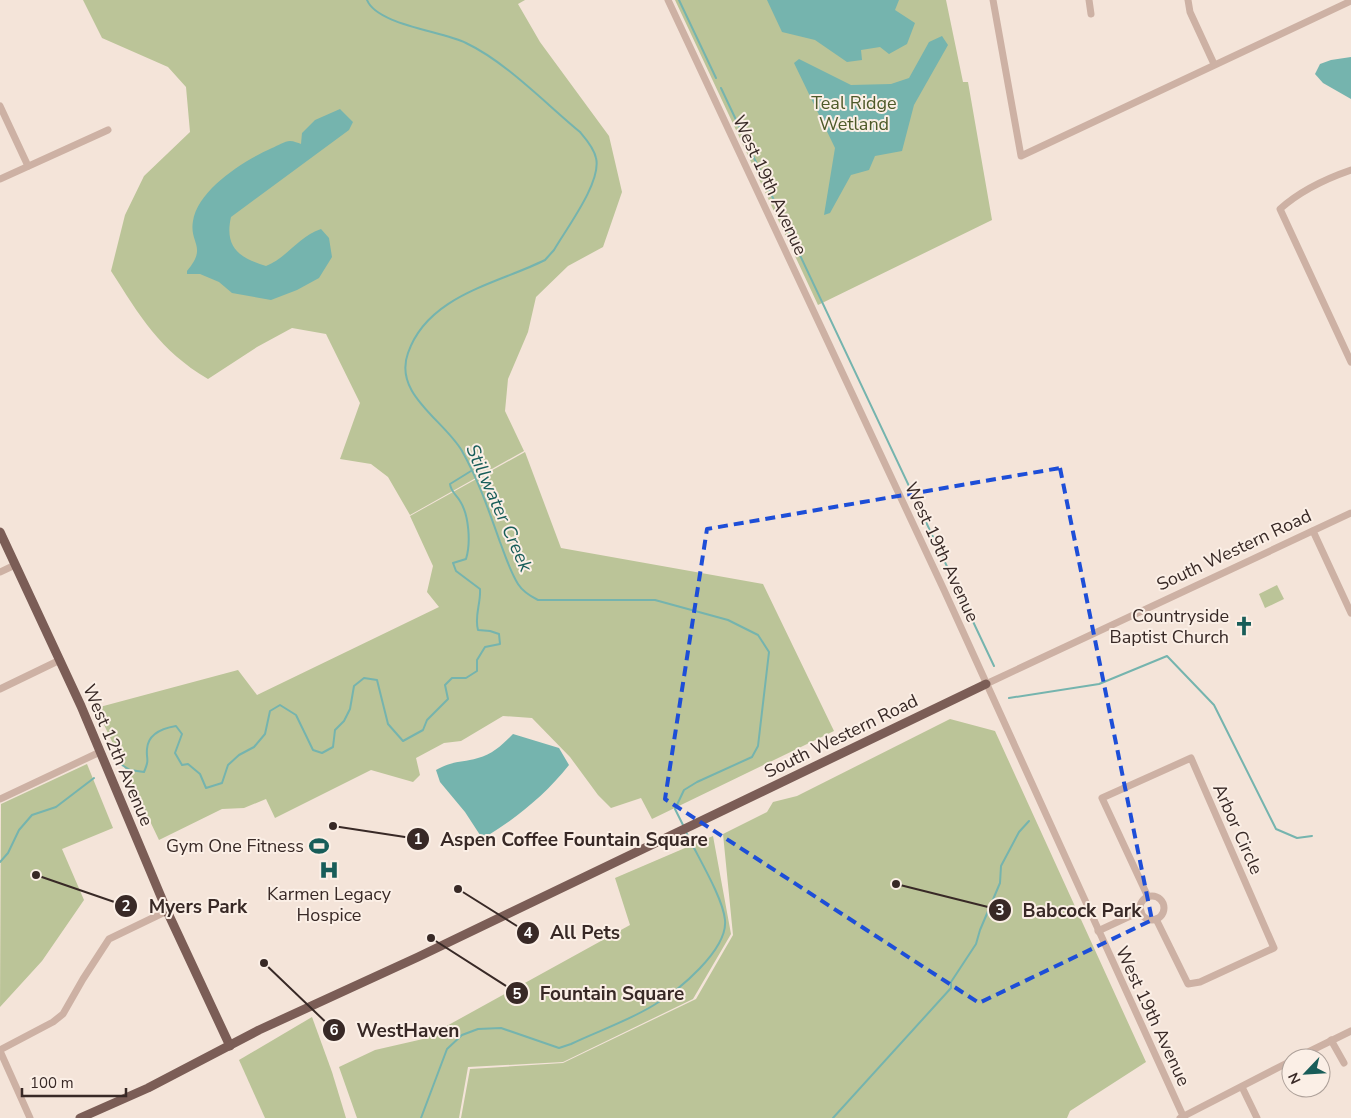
<svg xmlns="http://www.w3.org/2000/svg" width="1351" height="1118" viewBox="0 0 1351 1118" font-family="'Nunito Sans',sans-serif">
	<style>
		.green { fill: #bbc498 }
		.water { fill: #75b4ae }
		.lines { fill: none; stroke-linecap: round; stroke-linejoin: round }
		.stream { stroke: #75b4ae; stroke-width: 2 }
		.minor { stroke: #cdb1a4; stroke-width: 7 }
		.major { stroke: #7b5d56; stroke-width: 9 }
		.marked { fill: none; stroke: #1d4ed8; stroke-width: 4; stroke-dasharray: 10 6; stroke-linejoin: round }
		.labels { text-anchor: middle; dominant-baseline: central; stroke-width: 4; stroke-linejoin: round; paint-order: stroke }
		.park-label { font-size: 18px; fill: #4d5928; stroke: #fbefe6 }
		.street-label { font-size: 18px; fill: #382926; stroke: #fbefe6 }
		.poi-label { font-size: 18px; fill: #382926; stroke: #fbefe6; text-anchor: end }
		.water-label { font-size: 19px; font-style: italic; fill: #185d59; stroke: #fbefe6 }
		.leader { fill: none; stroke: #382926; stroke-width: 2 }
		.callout-dot { fill: #382926; stroke: #fbefe6; stroke-width: 2 }
		.mark-label { font-size: 15px; text-anchor: middle; font-weight: bold; fill: #fff }
		.callout-label { font-size: 19px; text-anchor: middle; font-weight: bold; fill: #382926; stroke: #fbefe6; stroke-width: 4; stroke-linejoin: round; paint-order: stroke }
	</style>
	<rect width="100%" height="100%" fill="#f4e4d9"/>
	<!-- green -->
	<g class="green">
		<path d="M83,0H525L518,4L540,42L609,136L622,192L603,247L568,266L536,297L528,332L508,379L505,411L524,451L410,515L388,477L371,464L340,459L360,403L326,334L292,328L257,347L208,379C159,350 140,316 111,271L125,215L144,176L190,132L186,87L168,67L102,38Z"/>
		<polygon points="675,0 946,0 963,82 968,82 992,220 818,305"/>
		<polygon points="525,452 561,548 763,584 834,731 652,819 641,798 611,808 598,795 570,757 532,718 503,716 461,741 444,743 416,758 420,775 413,782 371,770 275,818 266,799 244,808 222,809 159,840 96,708 238,670 257,695 439,607 427,592 433,566 410,516"/>
		<polygon points="1277,585 1284,599 1265,608 1259,594"/>
		<polygon points="950,719 995,731 1146,1062 1070,1111 1067,1118 461,1118 470,1069 563,1063 696,999 733,935 723,834 767,812 773,802 797,796"/>
		<polygon points="87,764 113,828 62,849 84,900 42,961 0,1007 1,804"/>
		<polygon points="713,836 731,934 693,999 563,1062 468,1067 459,1118 357,1118 339,1067 375,1050 423,1039 630,925 615,878"/>
		<polygon points="312,1017 332,1072 346,1118 265,1118 239,1060"/>
	</g>
	<!-- water -->
	<g class="water">
		<polygon points="767,0 899,0 895,10 915,23 907,44 889,54 880,47 861,50 862,60 847,62 815,40 782,32"/>
		<polygon points="942,36 948,45 914,105 902,151 875,156 869,170 851,175 830,213 824,215 835,148 794,63 799,59 851,85 891,84 909,78 929,42"/>
		<polygon points="1351,57 1351,99 1323,83 1315,74 1320,64 1331,60"/>
		<path d="M340,109L353,122L349,130L231,217C224,248 240,258 266,266C288,257 299,236 321,229L329,238L332,257L319,278L297,290L271,300L232,293L219,282L200,274H187V271C208,246 189,244 193,221C198,189 245,160 272,148C277,146 285,141 290,141C294,141 298,143 301,144L302,133L315,120Z"/>
		<path d="M513,734L559,748L569,765C546,794 518,817 487,836L480,835L465,812L440,782L436,770C454,760 461,763 478,758C493,754 503,744 513,734Z"/>
	</g>
	<g class="lines">
		<!-- stream -->
		<g class="stream">
			<path d="M367,0C377,25 442,31 466,43C506,62 545,103 580,132C586,139 594,148 596,158C602,182 566,229 554,250L545,260C497,284 428,295 408,353C393,394 444,420 462,451C478,479 489,511 500,542C505,555 510,571 518,584C523,592 530,596 538,600H655L728,620L758,635L769,652L758,746L752,757L697,782L684,790L675,809L683,825"/>
			<polyline points="679,0 716,78"/>
			<polyline points="721,88 994,666"/>
			<polyline points="1009,698 1099,684 1167,656 1214,705 1276,829 1297,838 1312,836"/>
			<path d="M122,765L130,770L144,772C150,758 146,760 147,749C148,733 164,728 176,726L182,734L175,753L182,765L188,764L200,774L206,788L222,783L228,765L239,755L254,747L265,734L270,711L280,705L296,715L313,750L322,753L333,747L335,730L344,721L350,709L354,686L364,678L377,680L388,724L403,741L423,730L427,720L448,699L445,685L452,678H466L477,671V660L485,647L500,644L499,634L490,631L478,630C474,616 481,604 480,589L456,571L453,563L466,559C471,543 469,515 460,501C456,494 451,492 450,484L471,471"/>
			<polyline points="0,862 8,853 19,830 32,815 56,807 94,778"/>
			<path d="M421,1118L447,1049L462,1035L478,1029L501,1028L559,1048L571,1044C598,1031 628,1021 654,1005C678,991 728,950 725,920C723,897 696,854 686,832"/>
			<polyline points="833,1118 951,988 951,982 976,944 980,930 1000,883 1001,866 1019,832 1029,821"/>
		</g>
		<!-- minor -->
		<g class="minor">
			<polyline points="668,0 944,590 1184,1118"/>
			<polyline points="993,0 1021,156 1351,1"/>
			<polyline points="1089,0 1091,14"/>
			<polyline points="1188,0 1190,12 1214,64"/>
			<polyline points="0,106 28,166"/>
			<path d="M1351,170C1325,179 1301,190 1280,209L1351,362"/>
			<polyline points="0,179 108,130"/>
			<polyline points="1313,531 1351,613"/>
			<polyline points="0,572 15,565"/>
			<polyline points="986,684 1351,513"/>
			<polyline points="0,689 60,660"/>
			<polyline points="0,799 100,752"/>
			<circle cx="1152" cy="908" r="12"/>
			<polyline points="1148,897 1102,798 1191,758 1274,948 1200,982 1188,984 1156,919"/>
			<polyline points="1098,931 1141,911"/>
			<polyline points="1331,1040 1344,1063"/>
			<polyline points="0,1050 53,1022 63,1014 83,979 109,939 167,911"/>
			<polyline points="0,1051 30,1118"/>
			<polyline points="1296,1058 1351,1031"/>
			<polyline points="1242,1087 1257,1118"/>
			<polyline points="1180,1118 1291,1061"/>
		</g>
		<!-- major -->
		<g class="major">
			<polyline points="0,532 81,706 167,911 230,1046"/>
			<polyline points="80,1118 148,1088 259,1030 418,957 986,684"/>
		</g>
	</g>
	<!-- marked area -->
	<path class="marked" d="M1060,468L1152,920L979,1003L665,799L707,529Z"/>
	<!-- icons -->
	<defs>
		<symbol id="church-bare" viewBox="-9 -9 18 18"><path d="M-1.2-6h2.4v3.5h3.3v2.4h-3.3V6h-2.4V-.1h-3.3v-2.4h3.3Z" fill="#185d59" stroke="#fbefe6" stroke-width="2.5" paint-order="stroke"/></symbol>
		<symbol id="stadium-bare" viewBox="-9 -9 18 18"><path d="M0-5a6.5 5 0 1 0 0 10a6.5 5 0 1 0 0-10ZM-3.5-1.8h7v3.6h-7Z" fill="#185d59" stroke="#fbefe6" stroke-width="2.5" paint-order="stroke"/></symbol>
		<symbol id="hospital-bare" viewBox="-9 -9 18 18"><path d="M-5-5h3v3.5h4V-5h3V5h-3V1.5h-4V5h-3Z" fill="#185d59" stroke="#fbefe6" stroke-width="2.5" paint-order="stroke"/></symbol>
	</defs>
	<g fill-rule="evenodd">
		<use href="#church-bare" x="1230" y="612" width="28" height="28"/>
		<use href="#stadium-bare" x="305" y="832" width="28" height="28"/>
		<use href="#hospital-bare" x="315" y="856" width="28" height="28"/>
	</g>
	<g class="labels">
		<!-- park labels -->
		<g class="park-label">
			<text x="854" y="103">Teal Ridge<tspan x="854" dy="21">Wetland</tspan></text>
		</g>
		<!-- street labels -->
		<g class="street-label">
			<text transform="translate(770 185) rotate(65)">West 19th Avenue</text>
			<text transform="translate(1234 550) rotate(-25)">South Western Road</text>
			<text transform="translate(942 552) rotate(65)">West 19th Avenue</text>
			<text transform="translate(841 736) rotate(-26)">South Western Road</text>
			<text transform="translate(118 755) rotate(67)">West 12th Avenue</text>
			<text transform="translate(1238 829) rotate(66)">Arbor Circle</text>
			<text transform="translate(1153 1016) rotate(65)">West 19th Avenue</text>
		</g>
		<!-- poi labels -->
		<g class="poi-label">
			<text x="1229" y="616">Countryside<tspan x="1229" dy="21">Baptist Church</tspan></text>
			<text x="304" y="846">Gym One Fitness</text>
			<text x="329" y="894" text-anchor="middle">Karmen Legacy<tspan x="329" dy="21">Hospice</tspan></text>
		</g>
		<!-- water labels -->
		<g class="water-label">
			<text transform="translate(499 508) rotate(66)">Stillwater Creek</text>
		</g>
	</g>
	<!-- callouts -->
	<path class="leader" d="M333 826L418 839M36 875L126 906M896 884L1000 910M458 889L528 933M431 938L517 993M264 963L334 1030"/>
	<g class="callout-dot">
		<circle cx="333" cy="826" r="5"/>
		<circle cx="36" cy="875" r="5"/>
		<circle cx="896" cy="884" r="5"/>
		<circle cx="458" cy="889" r="5"/>
		<circle cx="431" cy="938" r="5"/>
		<circle cx="264" cy="963" r="5"/>
		<circle cx="418" cy="839" r="12"/>
		<circle cx="126" cy="906" r="12"/>
		<circle cx="1000" cy="910" r="12"/>
		<circle cx="528" cy="933" r="12"/>
		<circle cx="517" cy="993" r="12"/>
		<circle cx="334" cy="1030" r="12"/>
	</g>
	<g class="mark-label">
		<text x="418" y="844">1</text>
		<text x="126" y="911">2</text>
		<text x="1000" y="915">3</text>
		<text x="528" y="938">4</text>
		<text x="517" y="999">5</text>
		<text x="334" y="1035">6</text>
	</g>
	<g class="callout-label">
		<text x="574" y="846">Aspen Coffee Fountain Square</text>
		<text x="198" y="913">Myers Park</text>
		<text x="1082" y="917">Babcock Park</text>
		<text x="585" y="939">All Pets</text>
		<text x="612" y="1000">Fountain Square</text>
		<text x="408" y="1037">WestHaven</text>
	</g>
	<!-- north arrow -->
	<g transform="translate(1306 1073) rotate(245)"><circle r="24" fill="#fbefe6" stroke="#ada099"/>
	<path d="M0-4L9 19L0 12L-9 19Z" fill="#185d59"/>
	<text y="-8" font-size="14" font-weight="bold" text-anchor="middle" fill="#382926">N</text>
	</g>
	<!-- scale -->
	<path d="M22 1088v8h104v-8" fill="none" stroke="#382926" stroke-width="2.5"/>
	<text x="30" y="1088" font-size="15" fill="#382926" stroke="#fbefe6" stroke-width="4" paint-order="stroke">100 m</text>
</svg>
